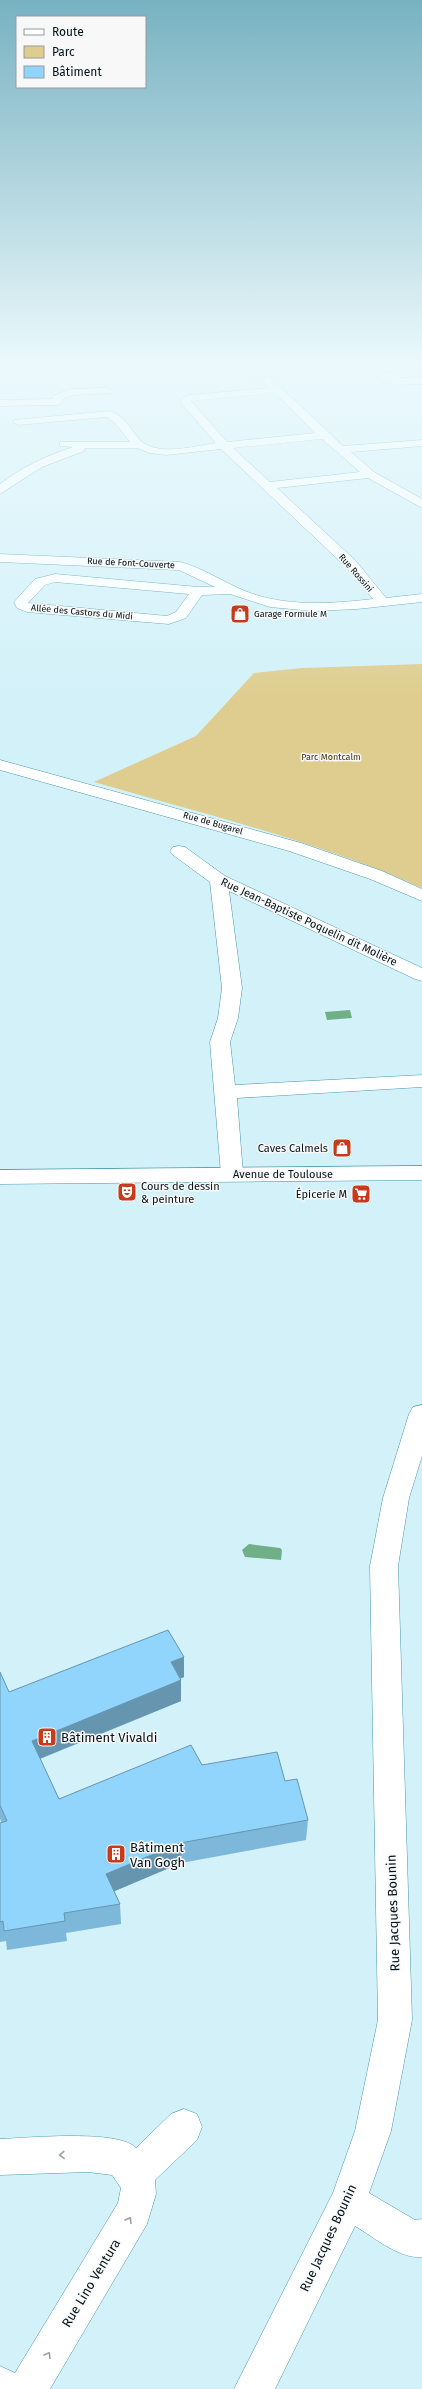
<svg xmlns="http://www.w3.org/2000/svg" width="422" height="2389" viewBox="0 0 422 2389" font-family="'Fira Sans',sans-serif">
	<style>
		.green { fill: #decd8e }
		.water { fill: #71af86 }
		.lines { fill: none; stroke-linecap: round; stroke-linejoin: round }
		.street-casing { stroke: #4898aa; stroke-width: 1 }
		.secondary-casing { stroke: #4898aa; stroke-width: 1 }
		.street { fill: #fff; fill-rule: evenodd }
		.secondary { fill: #fff; fill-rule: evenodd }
		.wall { fill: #7db7d9 }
		.shaded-wall { fill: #6695b0 }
		.building { fill: #91d5fc; stroke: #6695b0 }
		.oneway { stroke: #99a1a3 }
		.labels { text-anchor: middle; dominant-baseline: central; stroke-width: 3; stroke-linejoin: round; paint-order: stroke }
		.far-street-label { font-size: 9px; fill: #001319; stroke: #f8f8f8 }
		.far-poi-label { font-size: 9px; fill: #001319; stroke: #f8f8f8; text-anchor: start }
		.far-park-label { font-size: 9px; fill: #433600; stroke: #f8f8f8 }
		.street-label { font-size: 11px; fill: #001319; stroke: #f8f8f8 }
		.poi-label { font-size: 11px; fill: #001319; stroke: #f8f8f8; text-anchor: end }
		.near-poi-label { font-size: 13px; fill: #001319; stroke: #f8f8f8; text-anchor: start }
		.near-street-label { font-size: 13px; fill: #001319; stroke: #f8f8f8 }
	</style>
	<rect width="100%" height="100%" fill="#d3f1f9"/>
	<!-- green -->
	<path class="green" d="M422,664V888C317,841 204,814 94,782L196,736L254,673L302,668Z"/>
	<!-- water -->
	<g class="water">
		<polygon points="350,1010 352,1018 327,1020 325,1012"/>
		<polygon points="249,1544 280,1548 282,1550 281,1560 245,1557 242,1550"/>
	</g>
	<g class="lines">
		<defs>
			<g id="street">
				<polygon points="422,370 422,376 393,378 422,378 422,384 394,385 377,378 383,373"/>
				<path d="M267,377L271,378L343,446L422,440V446L351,452L374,472L422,499V508L368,478L277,488L356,561L386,598L422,594V602L357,609L313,611L270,607L230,594L202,595L186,618L169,624L27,612L17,608L14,602L35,579L55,574L198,587H215L179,570L0,562V554L180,562C203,568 223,582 245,591C284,607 331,604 373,599L346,567L221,449L166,455L150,453L137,448H85L84,451L42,467L0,494V484C22,467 46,456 73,447L60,446V442H130L115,423L107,417L18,425L13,422L14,420L109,411C125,415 130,429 140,440C158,457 194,446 216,443L181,403V399L189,395L269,388L262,380ZM275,393L315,433L227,442L191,401ZM322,439L360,472L270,482L233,448ZM55,582L189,594L176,612L167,616L28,603L45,585Z"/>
				<polygon points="108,388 113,391 112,393 73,395 63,399 61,404 57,405 0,406 0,400 52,399 54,395 72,389"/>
				<polygon points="0,760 301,843 382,871 422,889 422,901 370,879 289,851 0,770"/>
				<polygon points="179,846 185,847 225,876 422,968 422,981 415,979 229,891 242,988 238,1018 230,1042 235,1085 422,1075 422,1087 237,1098 243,1174 240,1179 232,1181 224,1179 221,1174 210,1042 218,1018 222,988 210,882 173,855 170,851 173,847"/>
				<path d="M422,1405V1456L409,1498L398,1566L412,2020L391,2131L369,2193L415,2220L422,2219V2257C399,2259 374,2237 355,2226L275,2389H234L333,2193L355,2131L378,2020L370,1566L383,1498L409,1414L413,1407Z"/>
				<path d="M184,2109L197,2114L202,2127L197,2140L155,2180L156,2194L147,2224L50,2389H0V2366L15,2373L118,2203L121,2188L112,2175L88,2172L0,2175V2139C27,2138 119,2129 136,2148L171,2114Z"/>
			</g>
			<polygon id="secondary" points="422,1166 422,1180 0,1184 0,1170"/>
		</defs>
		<!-- street casing -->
		<use href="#street" class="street-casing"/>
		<!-- secondary casing -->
		<use href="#secondary" class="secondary-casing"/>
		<!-- street -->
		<use href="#street" class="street"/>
		<!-- secondary -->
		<use href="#secondary" class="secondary"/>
	</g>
	<!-- wall -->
	<polygon class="wall" points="184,1657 184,1677 180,1679 181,1680 181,1701 40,1759 59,1799 202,1765 285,1781 308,1820 306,1840 181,1863 114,1891 120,1904 121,1924 66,1933 67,1941 7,1950 6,1941 0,1942 0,1823 2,1823 0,1819 0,1672 9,1692"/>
	<!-- shaded-wall -->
	<g class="shaded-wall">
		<polygon points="184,1657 184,1677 171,1682 171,1662"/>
		<polygon points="181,1680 181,1701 34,1761 32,1741"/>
		<polygon points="180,1843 181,1863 108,1894 106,1874"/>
	</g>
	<!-- building -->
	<polygon class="building" points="168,1630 184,1657 171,1662 181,1680 32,1741 59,1799 191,1745 202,1765 277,1752 285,1781 297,1779 308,1820 180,1843 106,1874 120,1904 64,1913 65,1921 4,1931 3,1921 0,1922 0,1823 7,1821 0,1805 0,1672 9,1692"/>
	<!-- one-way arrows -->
	<defs><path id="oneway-chevron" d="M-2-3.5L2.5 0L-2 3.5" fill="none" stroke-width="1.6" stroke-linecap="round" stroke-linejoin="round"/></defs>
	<g class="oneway">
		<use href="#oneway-chevron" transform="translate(62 2155) rotate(178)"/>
		<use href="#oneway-chevron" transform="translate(129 2220) rotate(-59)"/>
		<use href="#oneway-chevron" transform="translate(48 2355) rotate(-59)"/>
	</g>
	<!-- sky -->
	<linearGradient id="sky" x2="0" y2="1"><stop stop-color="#78b2c1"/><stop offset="0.52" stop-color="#ebf9fc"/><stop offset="1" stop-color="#ebf9fc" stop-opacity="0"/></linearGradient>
	<rect width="422" height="700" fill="url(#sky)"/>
	<!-- icons -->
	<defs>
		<symbol id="shop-square" viewBox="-11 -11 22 22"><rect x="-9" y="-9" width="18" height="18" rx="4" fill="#c63c1a" stroke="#f8f8f8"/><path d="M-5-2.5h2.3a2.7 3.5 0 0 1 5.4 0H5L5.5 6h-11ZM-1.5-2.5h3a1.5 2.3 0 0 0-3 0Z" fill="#fff"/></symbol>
		<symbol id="theatre-square" viewBox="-11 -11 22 22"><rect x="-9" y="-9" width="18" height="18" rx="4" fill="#c63c1a" stroke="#f8f8f8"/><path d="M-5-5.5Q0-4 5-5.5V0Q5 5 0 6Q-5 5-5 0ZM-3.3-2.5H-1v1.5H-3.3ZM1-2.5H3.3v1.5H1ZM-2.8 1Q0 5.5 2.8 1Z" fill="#fff"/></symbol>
		<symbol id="supermarket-square" viewBox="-11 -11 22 22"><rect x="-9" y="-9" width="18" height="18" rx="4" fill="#c63c1a" stroke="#f8f8f8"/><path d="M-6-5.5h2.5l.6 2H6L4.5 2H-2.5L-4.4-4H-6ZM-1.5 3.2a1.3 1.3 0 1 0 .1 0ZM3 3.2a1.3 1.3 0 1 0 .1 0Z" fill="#fff"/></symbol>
		<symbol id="building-square" viewBox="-11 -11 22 22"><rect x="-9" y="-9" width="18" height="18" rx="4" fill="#c63c1a" stroke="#f8f8f8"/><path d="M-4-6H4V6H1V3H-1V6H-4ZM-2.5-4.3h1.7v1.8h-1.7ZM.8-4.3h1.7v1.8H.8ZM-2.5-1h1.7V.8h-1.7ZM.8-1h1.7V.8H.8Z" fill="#fff"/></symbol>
	</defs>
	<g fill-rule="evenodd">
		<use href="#shop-square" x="229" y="603" width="22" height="22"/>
		<use href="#shop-square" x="331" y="1137" width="22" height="22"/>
		<use href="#theatre-square" x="116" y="1181" width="22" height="22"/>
		<use href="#supermarket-square" x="350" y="1183" width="22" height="22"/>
		<use href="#building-square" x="36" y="1726" width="22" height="22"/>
		<use href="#building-square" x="105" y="1843" width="22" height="22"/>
	</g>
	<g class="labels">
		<!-- far-street labels -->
		<g class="far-street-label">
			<text transform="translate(131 563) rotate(3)">Rue de Font-Couverte</text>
			<text transform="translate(356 573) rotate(49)">Rue Rossini</text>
			<text transform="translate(82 612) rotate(5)">Allée des Castors du Midi</text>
			<text transform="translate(213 823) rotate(16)">Rue de Bugarel</text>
		</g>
		<!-- far-poi labels -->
		<g class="far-poi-label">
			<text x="254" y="614">Garage Formule M</text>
		</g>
		<!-- far-park labels -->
		<g class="far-park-label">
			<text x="331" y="757">Parc Montcalm</text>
		</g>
		<!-- street labels -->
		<g class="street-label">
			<text transform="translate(309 922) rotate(25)">Rue Jean-Baptiste Poquelin dit Molière</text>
			<text x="283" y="1174">Avenue de Toulouse</text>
		</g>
		<!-- poi labels -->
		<g class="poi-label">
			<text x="328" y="1148">Caves Calmels</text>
			<text x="141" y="1186" text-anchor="start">Cours de dessin<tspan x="141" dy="13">&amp; peinture</tspan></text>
			<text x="347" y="1194">Épicerie M</text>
		</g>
		<!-- near-poi labels -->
		<g class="near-poi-label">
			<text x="61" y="1737">Bâtiment Vivaldi</text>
			<text x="130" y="1847">Bâtiment<tspan x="130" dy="15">Van Gogh</tspan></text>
		</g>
		<!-- near-street labels -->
		<g class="near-street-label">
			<text transform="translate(393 1913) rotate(-92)">Rue Jacques Bounin</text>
			<text transform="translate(328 2238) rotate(-65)">Rue Jacques Bounin</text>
			<text transform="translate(91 2283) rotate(-59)">Rue Lino Ventura</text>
		</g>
	</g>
	<!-- legend -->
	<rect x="16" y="16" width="130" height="72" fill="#f8f8f8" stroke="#959c9f"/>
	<rect x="24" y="29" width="20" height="6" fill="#ffffff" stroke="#959c9f"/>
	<text x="52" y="36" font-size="12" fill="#001319">Route</text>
	<rect x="24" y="46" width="20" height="12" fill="#decd8e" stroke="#959c9f"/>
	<text x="52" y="56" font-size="12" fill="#001319">Parc</text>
	<rect x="24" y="66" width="20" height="12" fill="#91d5fc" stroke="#959c9f"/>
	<text x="52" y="76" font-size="12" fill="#001319">Bâtiment</text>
</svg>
